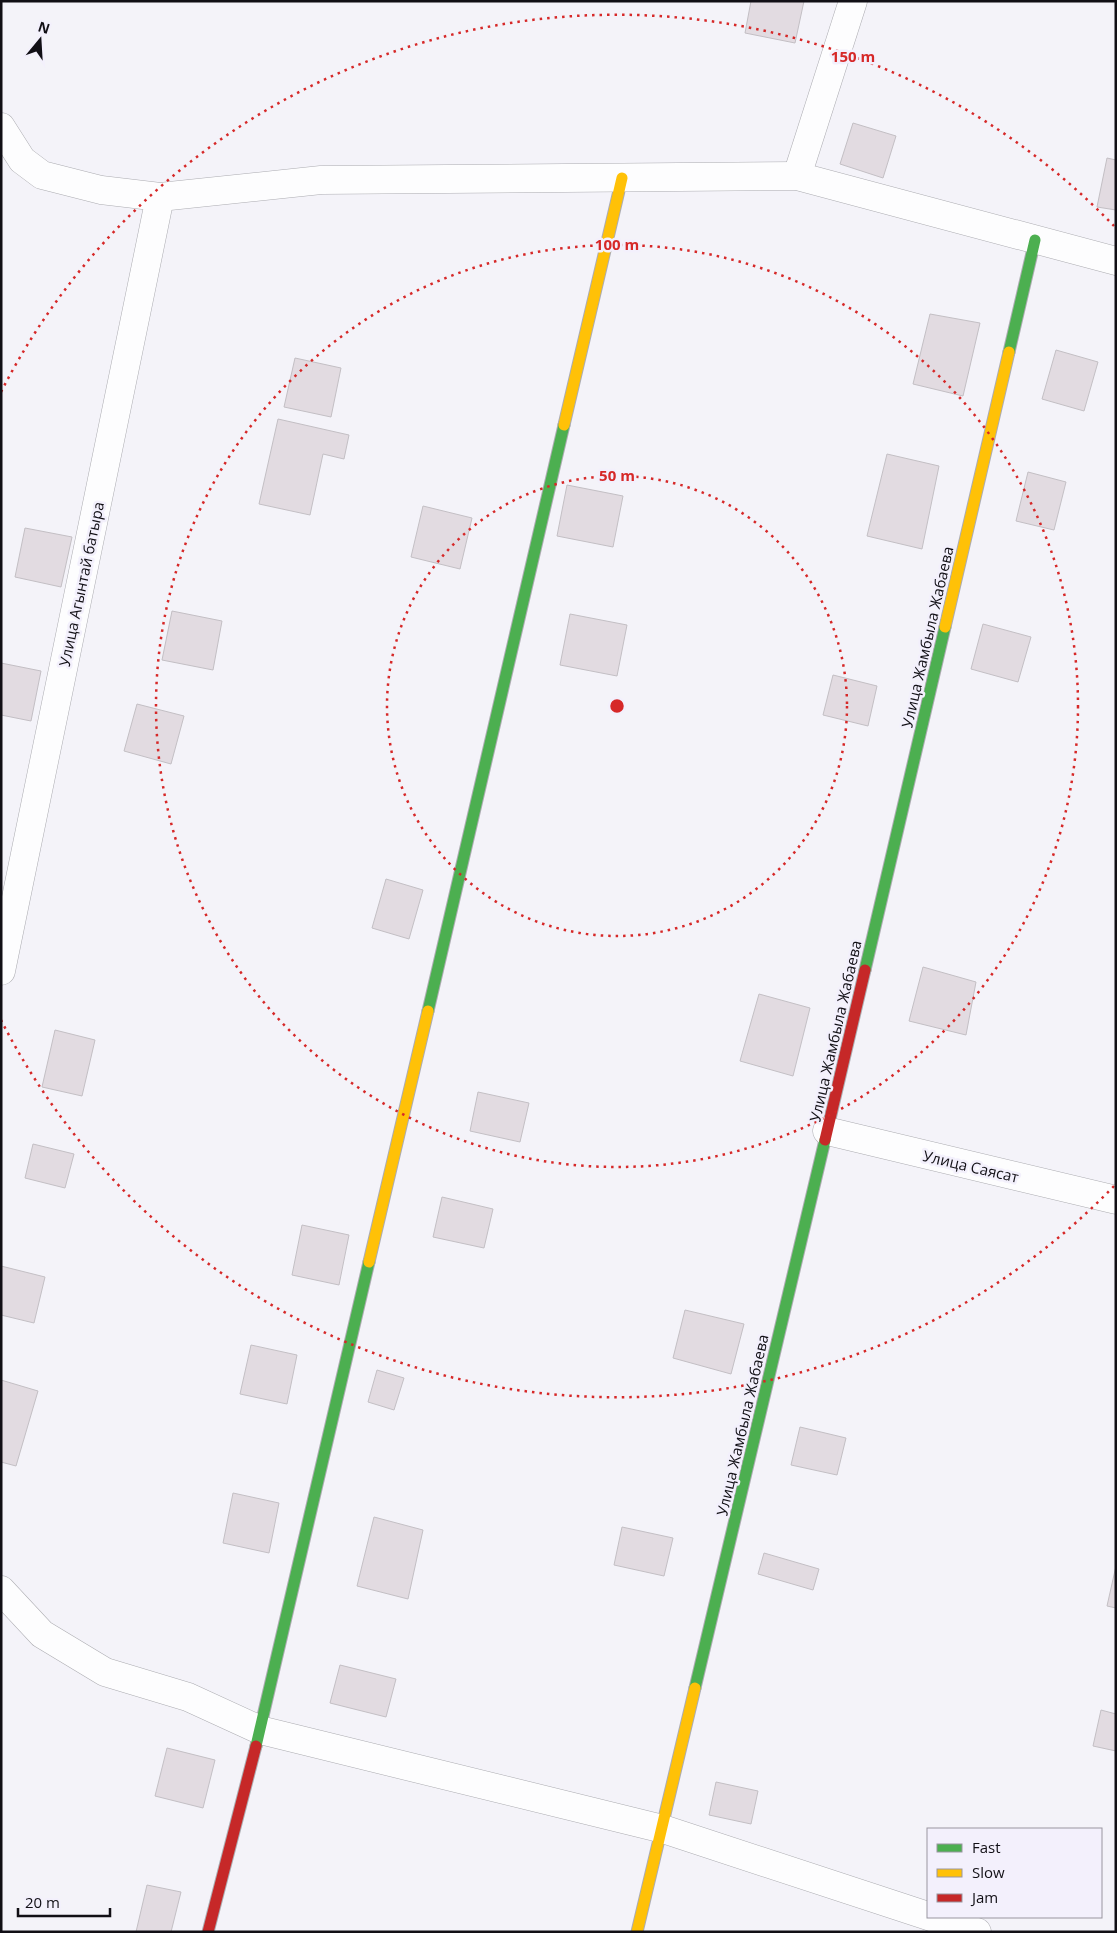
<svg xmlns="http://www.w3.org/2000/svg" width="1117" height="1933" viewBox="0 0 1117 1933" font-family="'Open Sans',sans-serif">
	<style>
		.building { fill: #e2dbe1; stroke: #c3bfc4 }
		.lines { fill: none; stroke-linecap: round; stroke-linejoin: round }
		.street-casing { stroke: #acacb1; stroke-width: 29 }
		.fast-casing { stroke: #acacb1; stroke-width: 13 }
		.slow-casing { stroke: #acacb1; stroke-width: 13 }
		.jam-casing { stroke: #acacb1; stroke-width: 13 }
		.street { stroke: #fdfdfe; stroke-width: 28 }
		.fast { stroke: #4caf50; stroke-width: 11 }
		.slow { stroke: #ffc107; stroke-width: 11 }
		.jam { stroke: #c62828; stroke-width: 11 }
		.ring { fill: none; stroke: #d62828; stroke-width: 2.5; stroke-dasharray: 2.5 5 }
		.labels { text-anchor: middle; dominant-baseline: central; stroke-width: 5; stroke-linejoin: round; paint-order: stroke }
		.street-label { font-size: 15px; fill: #110f15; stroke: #f3f0fc }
		.centre { fill: #d62828; stroke: #f3f0fc; stroke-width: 2.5 }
		.ring-label { font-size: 15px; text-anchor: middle; font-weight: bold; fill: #d62828; stroke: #f3f0fc; stroke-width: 5; stroke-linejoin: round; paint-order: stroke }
	</style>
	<rect width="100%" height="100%" fill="#f4f3f9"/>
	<!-- building -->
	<g class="building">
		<polygon points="751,1 804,1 795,43 745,33"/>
		<polygon points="853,123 896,136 883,178 840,164"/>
		<polygon points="1107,158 1116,160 1116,210 1097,207"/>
		<polygon points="930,314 980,323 963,396 913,384"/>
		<polygon points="1056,350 1098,362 1084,411 1042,399"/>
		<polygon points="295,358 341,368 331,417 284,407"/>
		<polygon points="278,419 349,435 344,459 323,454 310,515 259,504"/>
		<polygon points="887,454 939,466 922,549 867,536"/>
		<polygon points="1028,472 1066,482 1054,530 1016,521"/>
		<polygon points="567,485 623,496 613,547 557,536"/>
		<polygon points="423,506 472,518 460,569 411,557"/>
		<polygon points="25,528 72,537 61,587 15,577"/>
		<polygon points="172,611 222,621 213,670 162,660"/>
		<polygon points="570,614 627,625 617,676 560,665"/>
		<polygon points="983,624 1031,637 1018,682 971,669"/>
		<polygon points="1,663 41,671 31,721 1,715"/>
		<polygon points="833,675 877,686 868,726 823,715"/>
		<polygon points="137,704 184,716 171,764 124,751"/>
		<polygon points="386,879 423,890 409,939 372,928"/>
		<polygon points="923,967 976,982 966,1035 909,1021"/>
		<polygon points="759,994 810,1008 793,1076 740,1061"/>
		<polygon points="55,1030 95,1040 82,1096 42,1087"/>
		<polygon points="478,1092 529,1103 520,1142 470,1131"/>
		<polygon points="33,1144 74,1154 65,1188 25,1178"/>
		<polygon points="442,1197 493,1209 484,1248 433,1237"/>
		<polygon points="302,1225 349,1235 339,1285 292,1275"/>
		<polygon points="1,1266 45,1277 34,1323 1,1315"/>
		<polygon points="685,1310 744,1324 731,1374 673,1358"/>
		<polygon points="251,1345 297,1355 287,1404 240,1394"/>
		<polygon points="377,1370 404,1378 394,1410 368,1402"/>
		<polygon points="1,1380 38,1391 16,1466 1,1462"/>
		<polygon points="800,1427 846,1438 837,1475 791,1465"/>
		<polygon points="233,1493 279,1503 269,1553 223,1543"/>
		<polygon points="374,1517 423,1530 408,1599 357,1586"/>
		<polygon points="622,1527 673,1538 664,1576 614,1565"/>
		<polygon points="764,1553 819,1569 813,1590 758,1574"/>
		<polygon points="1116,1566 1116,1608 1107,1606"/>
		<polygon points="340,1665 396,1679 386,1717 330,1703"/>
		<polygon points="1101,1710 1116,1714 1116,1751 1093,1746"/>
		<polygon points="167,1748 215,1760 203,1808 155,1796"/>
		<polygon points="716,1782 758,1791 751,1824 709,1815"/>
		<polygon points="147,1885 181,1892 171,1932 136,1932"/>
	</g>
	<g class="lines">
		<defs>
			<g id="street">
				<polyline points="1,127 22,160 42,175 101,190 160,197 321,180 797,176 1116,261"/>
				<polyline points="797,176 853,1"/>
				<polyline points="1,971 160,197"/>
				<polyline points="827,1131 1116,1200"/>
				<polyline points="1,1590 42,1634 105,1672 188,1697 260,1730 663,1829 928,1916"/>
				<polyline points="931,1917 977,1932"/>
			</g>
			<g id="fast">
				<polyline points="1009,352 1035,240"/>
				<polyline points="865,970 945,627"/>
				<polyline points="428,1011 564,425"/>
				<polyline points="695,1688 825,1140"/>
				<polyline points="256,1746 369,1262"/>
			</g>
			<g id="slow">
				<polyline points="564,425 622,178"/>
				<polyline points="945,627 1009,352"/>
				<polyline points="369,1262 428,1011"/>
				<polyline points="637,1932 695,1688"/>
			</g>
			<g id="jam">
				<polyline points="825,1140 865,970"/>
				<polyline points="208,1932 256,1746"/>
			</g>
		</defs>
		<!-- street casing -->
		<use href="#street" class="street-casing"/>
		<!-- fast casing -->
		<use href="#fast" class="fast-casing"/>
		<!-- slow casing -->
		<use href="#slow" class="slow-casing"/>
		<!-- jam casing -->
		<use href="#jam" class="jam-casing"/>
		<!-- street -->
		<use href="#street" class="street"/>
		<!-- fast -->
		<use href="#fast" class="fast"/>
		<!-- slow -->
		<use href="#slow" class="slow"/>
		<!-- jam -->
		<use href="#jam" class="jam"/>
	</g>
	<!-- distance rings -->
	<g class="ring">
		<circle cx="617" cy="706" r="230"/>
		<circle cx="617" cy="706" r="461"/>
		<path d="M1114 1186A691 691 0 0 1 1 1020M1 392A691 691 0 0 1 1114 226"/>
	</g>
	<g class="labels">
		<!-- street labels -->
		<g class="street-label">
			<text transform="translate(81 584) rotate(-78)">Улица Агынтай батыра</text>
			<text transform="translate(927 637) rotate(-77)">Улица Жамбыла Жабаева</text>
			<text transform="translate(835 1031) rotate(-77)">Улица Жамбыла Жабаева</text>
			<text transform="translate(971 1166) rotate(13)">Улица Саясат</text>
			<text transform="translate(742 1425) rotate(-77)">Улица Жамбыла Жабаева</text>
		</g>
	</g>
	<circle cx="617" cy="706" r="8" class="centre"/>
	<g class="ring-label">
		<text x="853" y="62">150 m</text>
		<text x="617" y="250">100 m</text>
		<text x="617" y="481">50 m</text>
	</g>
	<!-- border -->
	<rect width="1117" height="1933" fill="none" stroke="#110f15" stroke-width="5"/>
	<!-- legend -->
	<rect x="927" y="1828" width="175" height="90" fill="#f3f0fc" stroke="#9996a0"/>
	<rect x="937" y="1844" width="25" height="8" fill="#4caf50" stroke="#9996a0"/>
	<text x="972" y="1853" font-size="15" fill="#110f15">Fast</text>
	<rect x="937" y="1869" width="25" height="8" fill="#ffc107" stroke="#9996a0"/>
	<text x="972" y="1878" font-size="15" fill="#110f15">Slow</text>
	<rect x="937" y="1894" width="25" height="8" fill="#c62828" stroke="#9996a0"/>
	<text x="972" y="1903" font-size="15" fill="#110f15">Jam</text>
	<!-- north arrow -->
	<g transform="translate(40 40) rotate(18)" stroke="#f3f0fc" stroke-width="4" paint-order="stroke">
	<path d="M0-4L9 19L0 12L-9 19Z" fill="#110f15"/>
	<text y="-8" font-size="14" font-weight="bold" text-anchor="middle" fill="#110f15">N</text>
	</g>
	<!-- scale -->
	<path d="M18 1908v8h92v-8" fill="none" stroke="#110f15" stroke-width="2.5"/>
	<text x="25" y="1908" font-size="15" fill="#110f15" stroke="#f3f0fc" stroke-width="4" paint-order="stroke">20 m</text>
</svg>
